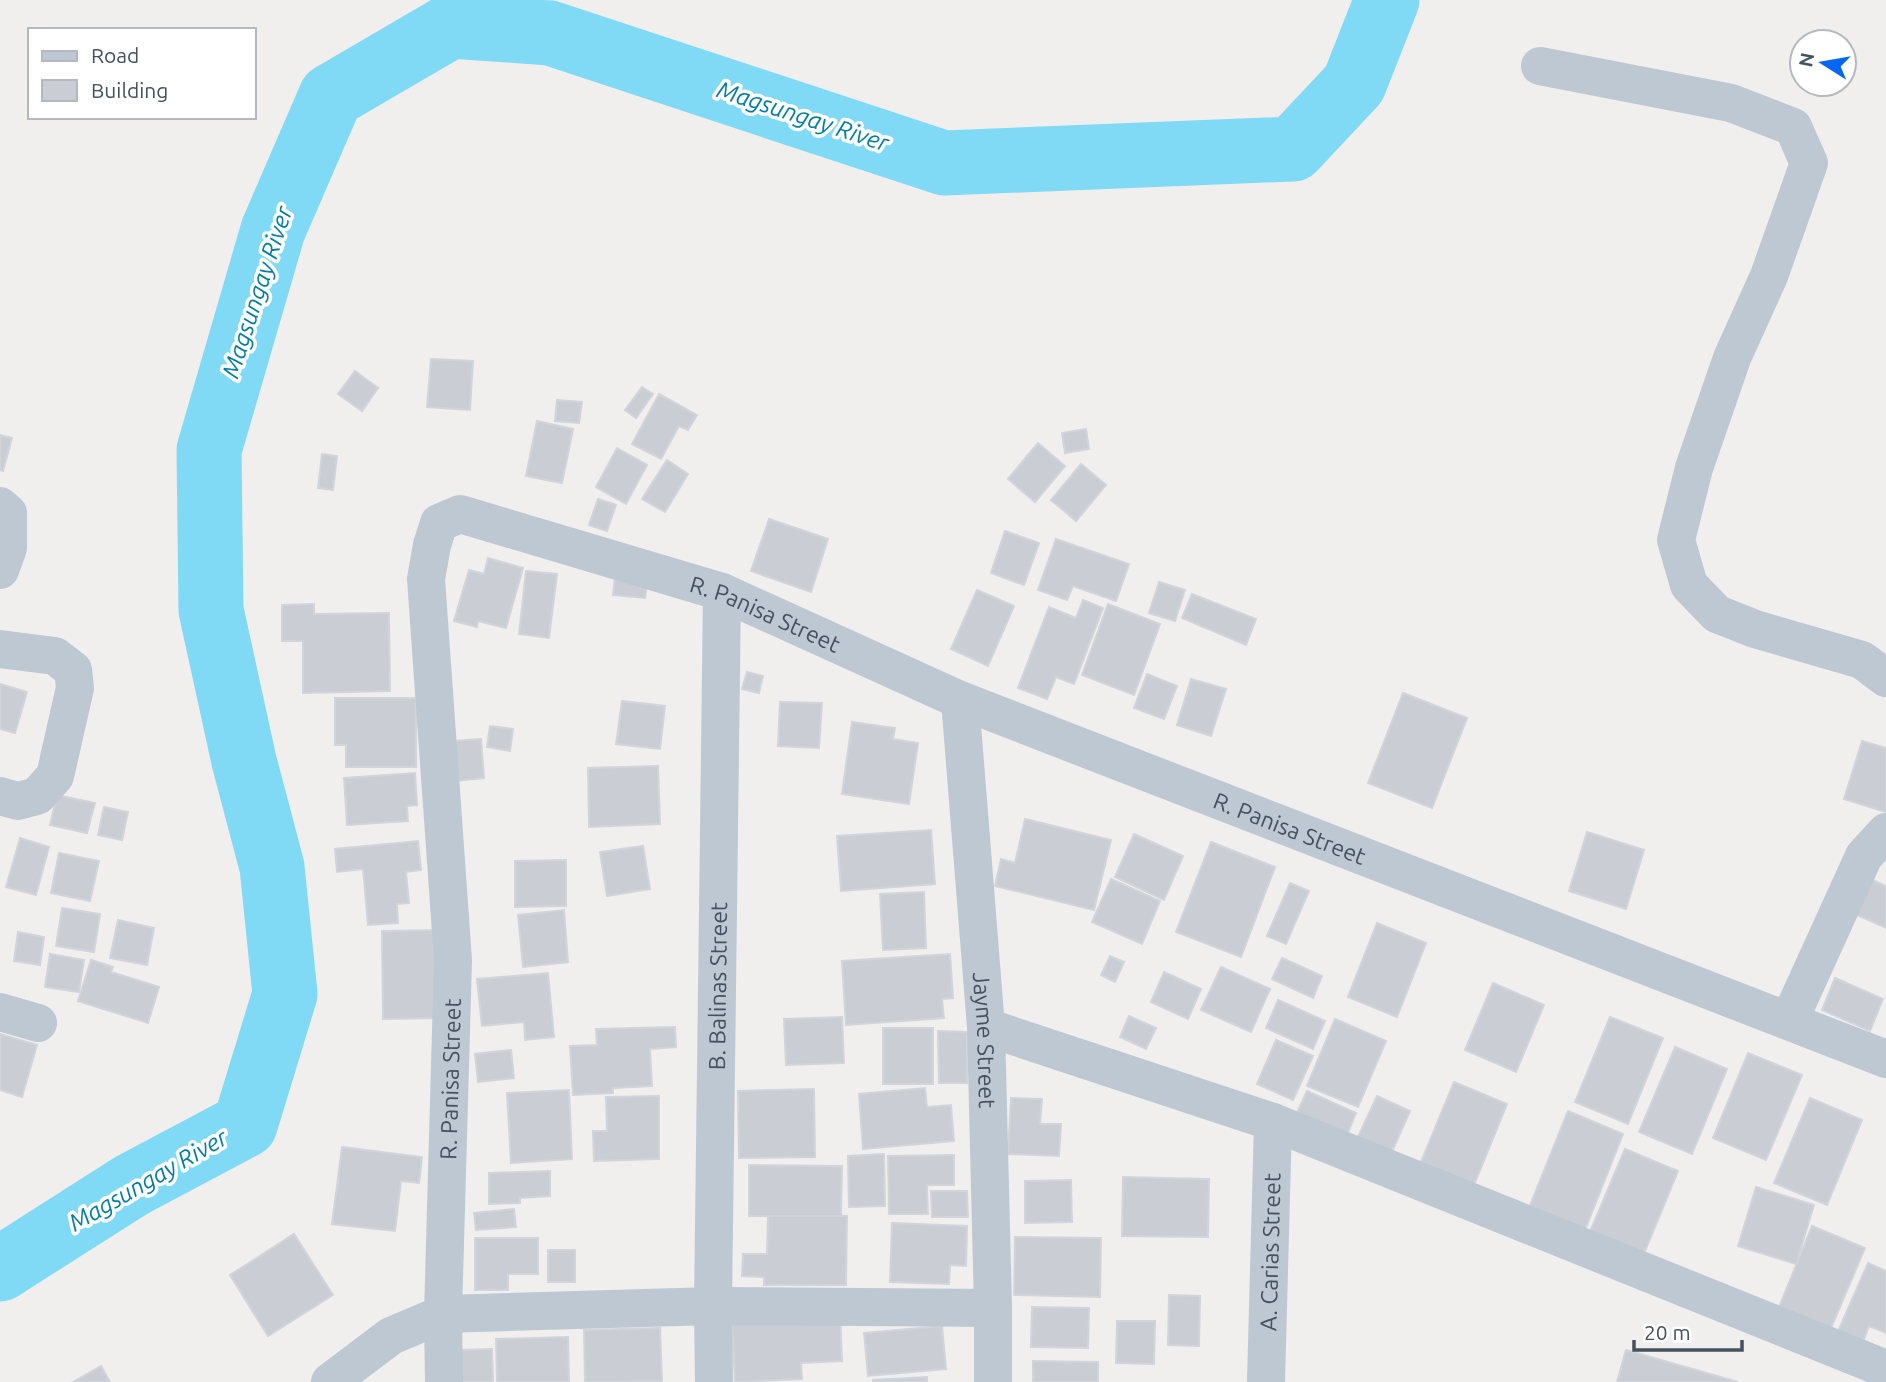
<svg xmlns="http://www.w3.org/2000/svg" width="1886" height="1382" viewBox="0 0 1886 1382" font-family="Ubuntu,sans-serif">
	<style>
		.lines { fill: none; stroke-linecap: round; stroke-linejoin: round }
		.river { stroke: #80daf6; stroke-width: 65 }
		.building { fill: #cacdd4; stroke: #d2d4db; stroke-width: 2 }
		.minor { stroke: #bdc8d2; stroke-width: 38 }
		.labels { text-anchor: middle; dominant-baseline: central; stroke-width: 7; stroke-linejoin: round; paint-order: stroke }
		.street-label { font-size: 23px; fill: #44515e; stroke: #fff }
		.water-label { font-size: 24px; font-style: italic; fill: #027ea6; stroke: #fff }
	</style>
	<rect width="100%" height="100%" fill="#f1eeee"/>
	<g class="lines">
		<!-- river -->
		<polyline class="river" points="0,1269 132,1185 245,1125 285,994 272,867 244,761 211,610 209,450 273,230 331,96 451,26 550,33 944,163 1293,149 1354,84 1387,0"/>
	</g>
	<!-- building -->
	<g class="building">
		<polygon points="431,359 473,361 470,410 427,407"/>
		<polygon points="355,371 378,388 362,411 338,394"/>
		<polygon points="642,387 653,394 636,418 625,410"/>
		<polygon points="659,394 697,415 688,430 679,426 661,459 632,444"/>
		<polygon points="557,400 582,402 579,423 555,421"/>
		<polygon points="537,421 573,429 562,483 526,476"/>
		<polygon points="1086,429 1089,449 1065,453 1062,433"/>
		<polygon points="0,435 12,438 3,471 0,470"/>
		<polygon points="1038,443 1065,466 1035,502 1008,479"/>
		<polygon points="617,448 647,465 626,504 596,487"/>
		<polygon points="322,454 337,456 333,490 318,488"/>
		<polygon points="667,460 688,474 665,512 642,499"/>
		<polygon points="1081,464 1106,485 1076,521 1051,500"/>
		<polygon points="598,499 616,505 607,531 589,525"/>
		<polygon points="769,519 828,539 811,592 751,571"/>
		<polygon points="1005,531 1039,543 1024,585 991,573"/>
		<polygon points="1056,539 1129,564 1116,601 1073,586 1067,600 1038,590"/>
		<polygon points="488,558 523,568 506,628 478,621 477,627 454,621 469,570 484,574"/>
		<polygon points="526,571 557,574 549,638 519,634"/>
		<polygon points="615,576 648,580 645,598 613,595"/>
		<polygon points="1159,582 1185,590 1175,621 1149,613"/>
		<polygon points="977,590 1014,606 988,666 951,649"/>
		<polygon points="1192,594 1256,619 1246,645 1182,618"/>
		<polygon points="1083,600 1103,608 1074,684 1056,677 1047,699 1018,688 1049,607 1076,618"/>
		<polygon points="314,604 314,614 389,613 390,691 303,693 303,641 282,641 282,605"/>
		<polygon points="1108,604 1160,624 1134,695 1082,675"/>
		<polygon points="747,672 763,676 759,693 742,689"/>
		<polygon points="1147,674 1177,686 1164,719 1134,708"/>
		<polygon points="1191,679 1226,689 1211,736 1177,725"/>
		<polygon points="0,684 27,692 15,733 0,729"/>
		<polygon points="1403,693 1467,718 1432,808 1368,783"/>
		<polygon points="335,698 416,698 416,767 346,767 346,745 335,745"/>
		<polygon points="622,701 665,706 660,749 616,744"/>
		<polygon points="780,702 822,703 819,748 778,746"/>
		<polygon points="852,722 895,728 893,739 918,743 909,804 842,794"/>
		<polygon points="490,726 513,729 510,751 487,747"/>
		<polygon points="481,739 484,778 456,781 453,741"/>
		<polygon points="1862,741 1886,748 1886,812 1844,799"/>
		<polygon points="658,766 660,824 589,827 588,768"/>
		<polygon points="415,773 417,805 407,806 408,821 347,825 344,778"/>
		<polygon points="57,795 95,803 87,833 50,825"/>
		<polygon points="104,807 128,812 122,840 98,835"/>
		<polygon points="1025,819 1111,840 1094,910 995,886 1001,859 1015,863"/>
		<polygon points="931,830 935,884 841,891 837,836"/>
		<polygon points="1587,832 1644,850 1626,909 1569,891"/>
		<polygon points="1134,834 1183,856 1164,900 1115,877"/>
		<polygon points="20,838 49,847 36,895 6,887"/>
		<polygon points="418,841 421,870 406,872 409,903 397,904 398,923 368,925 363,869 337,872 335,849"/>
		<polygon points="1211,842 1275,867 1241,957 1176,932"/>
		<polygon points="643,846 650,889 607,896 600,852"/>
		<polygon points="59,853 99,861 90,901 51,893"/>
		<polygon points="566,860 566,906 515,907 515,861"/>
		<polygon points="1111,879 1160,901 1142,944 1092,922"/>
		<polygon points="1870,879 1886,886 1886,928 1855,914"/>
		<polygon points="1290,883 1309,891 1286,944 1267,936"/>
		<polygon points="924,892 926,948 883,950 880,894"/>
		<polygon points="62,908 100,914 94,952 56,946"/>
		<polygon points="564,910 568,962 523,967 518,915"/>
		<polygon points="118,920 154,928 147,965 110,958"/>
		<polygon points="1377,923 1426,943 1397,1017 1348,997"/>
		<polygon points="440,930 440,1018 383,1019 382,931"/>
		<polygon points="18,932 44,937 40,965 14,961"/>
		<polygon points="50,954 84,960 79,992 45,987"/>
		<polygon points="950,954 953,998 942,999 944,1018 846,1025 842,961"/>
		<polygon points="1110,956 1124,962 1115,982 1101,975"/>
		<polygon points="1282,958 1322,976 1313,998 1272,979"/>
		<polygon points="91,960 113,967 111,972 159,987 148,1023 78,1001"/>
		<polygon points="1221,967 1270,989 1251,1032 1201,1010"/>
		<polygon points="1164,972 1201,989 1188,1019 1151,1002"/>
		<polygon points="548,973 554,1037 525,1040 524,1022 482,1026 477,979"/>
		<polygon points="1835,978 1883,999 1870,1031 1822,1010"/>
		<polygon points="1493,983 1544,1005 1516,1072 1465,1050"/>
		<polygon points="1278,1000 1325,1021 1313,1049 1266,1028"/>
		<polygon points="1129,1016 1156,1028 1146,1049 1120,1037"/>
		<polygon points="842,1017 844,1063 786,1065 784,1019"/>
		<polygon points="1610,1017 1663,1038 1628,1124 1575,1102"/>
		<polygon points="1335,1019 1386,1041 1358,1107 1307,1086"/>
		<polygon points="675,1027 676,1047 650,1049 652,1086 613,1088 613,1093 573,1095 570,1046 597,1045 596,1029"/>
		<rect x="883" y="1028" width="50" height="56"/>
		<polygon points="938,1031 967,1032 967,1083 939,1083"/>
		<polygon points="0,1034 37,1045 22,1097 0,1090"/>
		<polygon points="1276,1040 1313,1056 1293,1100 1257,1084"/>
		<polygon points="1675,1047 1727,1069 1692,1154 1639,1132"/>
		<polygon points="511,1050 514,1078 478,1082 475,1054"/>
		<polygon points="1748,1053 1802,1075 1766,1160 1713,1138"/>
		<polygon points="1454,1082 1507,1104 1472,1190 1419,1167"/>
		<polygon points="925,1088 927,1107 951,1105 954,1141 863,1149 859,1094"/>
		<polygon points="814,1089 815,1157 739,1158 738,1091"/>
		<polygon points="569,1090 572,1159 511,1163 507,1093"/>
		<polygon points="1307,1091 1356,1113 1345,1140 1295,1117"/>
		<polygon points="659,1096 659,1159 594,1161 593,1131 607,1131 606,1097"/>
		<polygon points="1377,1096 1410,1111 1390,1156 1356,1141"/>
		<polygon points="1011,1098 1042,1099 1040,1124 1061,1124 1059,1156 1008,1154"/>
		<polygon points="1810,1098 1862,1120 1827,1205 1774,1183"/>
		<polygon points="1568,1111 1623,1134 1585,1230 1529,1208"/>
		<polygon points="342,1147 422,1157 419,1183 401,1181 395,1231 332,1224"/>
		<polygon points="1625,1149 1678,1171 1643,1256 1589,1234"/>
		<polygon points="884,1154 885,1206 849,1207 848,1156"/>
		<polygon points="954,1155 954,1185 927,1185 928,1214 889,1214 888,1156"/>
		<polygon points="749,1165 842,1166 841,1216 749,1216"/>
		<polygon points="550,1171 550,1196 520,1198 520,1203 489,1204 489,1173"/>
		<polygon points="1123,1177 1209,1179 1208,1237 1122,1236"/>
		<polygon points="1071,1180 1072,1222 1025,1223 1025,1181"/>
		<polygon points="1756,1187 1814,1205 1796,1264 1738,1246"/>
		<polygon points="931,1191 967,1191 968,1217 932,1217"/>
		<polygon points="514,1209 516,1227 476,1230 474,1213"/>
		<polygon points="768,1216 847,1216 846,1285 764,1285 764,1277 742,1276 743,1254 767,1254"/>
		<polygon points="892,1223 967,1226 966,1266 950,1265 949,1284 890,1282"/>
		<polygon points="1812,1226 1865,1248 1829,1333 1777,1312"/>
		<polygon points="294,1234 333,1295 268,1336 230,1275"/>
		<polygon points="1015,1237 1101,1238 1100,1297 1014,1295"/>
		<polygon points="475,1238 538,1238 538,1274 508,1274 508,1290 475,1290"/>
		<rect x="548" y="1250" width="27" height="32"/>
		<polygon points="1868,1263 1886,1271 1886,1333 1869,1326 1861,1347 1836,1336"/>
		<polygon points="1169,1295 1200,1296 1199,1346 1168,1345"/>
		<polygon points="1032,1307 1089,1308 1088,1348 1031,1347"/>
		<polygon points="840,1313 842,1361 801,1363 802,1379 735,1382 732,1318"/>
		<polygon points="1117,1321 1155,1321 1154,1364 1116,1363"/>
		<polygon points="942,1326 946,1369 868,1376 864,1333"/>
		<polygon points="660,1328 662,1381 585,1382 584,1330"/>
		<polygon points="568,1337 569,1382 497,1382 496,1339"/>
		<polygon points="492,1349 493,1382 461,1382 460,1350"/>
		<polygon points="1626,1350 1738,1382 1617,1382"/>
		<polygon points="1033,1361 1098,1362 1098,1382 1033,1382"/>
		<polygon points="101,1366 110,1382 73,1382"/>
		<polygon points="927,1377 927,1382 873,1382 873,1380"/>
	</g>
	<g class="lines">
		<!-- minor -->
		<g class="minor">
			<polyline points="1540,66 1731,103 1793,127 1809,163 1769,276 1732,358 1694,468 1676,540 1689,585 1717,614 1755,629 1862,660 1886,678"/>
			<polyline points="0,506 8,513 8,548 0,570"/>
			<polyline points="0,649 55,656 73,670 75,688 55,776 37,796 18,801 0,796"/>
			<path id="s1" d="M960,700L986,1027L993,1308V1382"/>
			<polyline points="0,1012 38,1023"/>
			<polyline points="1789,1021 1864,856 1886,832"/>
			<polyline points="986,1027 1273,1122 1886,1369"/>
			<polyline points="330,1382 391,1336 443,1314 713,1306 993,1308"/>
			<path id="s2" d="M444,1382L443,1314L453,960L426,579L432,545L439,523L460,514L722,592L960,700L1886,1059"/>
			<path id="s3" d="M714,1382L713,1306L722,592"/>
			<path id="s4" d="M1266,1382L1273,1122"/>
		</g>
	</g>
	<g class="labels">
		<!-- street labels -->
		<g class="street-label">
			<text stroke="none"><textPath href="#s2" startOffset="1206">R. Panisa Street</textPath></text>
			<text stroke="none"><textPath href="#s2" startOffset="1773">R. Panisa Street</textPath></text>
			<text stroke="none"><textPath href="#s3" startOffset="396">B. Balinas Street</textPath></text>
			<text stroke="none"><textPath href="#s1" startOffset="341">Jayme Street</textPath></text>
			<text stroke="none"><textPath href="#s2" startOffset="303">R. Panisa Street</textPath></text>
			<text stroke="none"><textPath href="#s4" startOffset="130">A. Carias Street</textPath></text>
		</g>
		<!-- water labels -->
		<g class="water-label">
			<text transform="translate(803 116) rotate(18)">Magsungay River</text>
			<text transform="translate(257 292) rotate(-72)">Magsungay River</text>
			<text transform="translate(148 1180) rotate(-30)">Magsungay River</text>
		</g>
	</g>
	<!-- legend -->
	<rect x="28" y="28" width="228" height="91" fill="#ffffff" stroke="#b4b9bf" stroke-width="2"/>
	<rect x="42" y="51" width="35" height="10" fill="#bdc8d2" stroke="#b4b9bf" stroke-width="2"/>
	<text x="91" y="63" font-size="21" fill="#44515e">Road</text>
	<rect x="42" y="80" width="35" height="21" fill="#cacdd4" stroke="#b4b9bf" stroke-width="2"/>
	<text x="91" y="98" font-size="21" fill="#44515e">Building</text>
	<!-- north arrow -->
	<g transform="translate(1823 63) rotate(281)"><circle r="33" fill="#ffffff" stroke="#b4b9bf" stroke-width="2"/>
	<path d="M0-5L12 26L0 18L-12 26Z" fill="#0566f5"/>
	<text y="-10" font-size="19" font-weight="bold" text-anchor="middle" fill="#44515e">N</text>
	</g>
	<!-- scale -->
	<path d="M1634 1340v10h108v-10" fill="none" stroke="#44515e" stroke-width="3.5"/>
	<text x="1644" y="1340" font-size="21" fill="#44515e" stroke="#ffffff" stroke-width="5" paint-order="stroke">20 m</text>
</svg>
